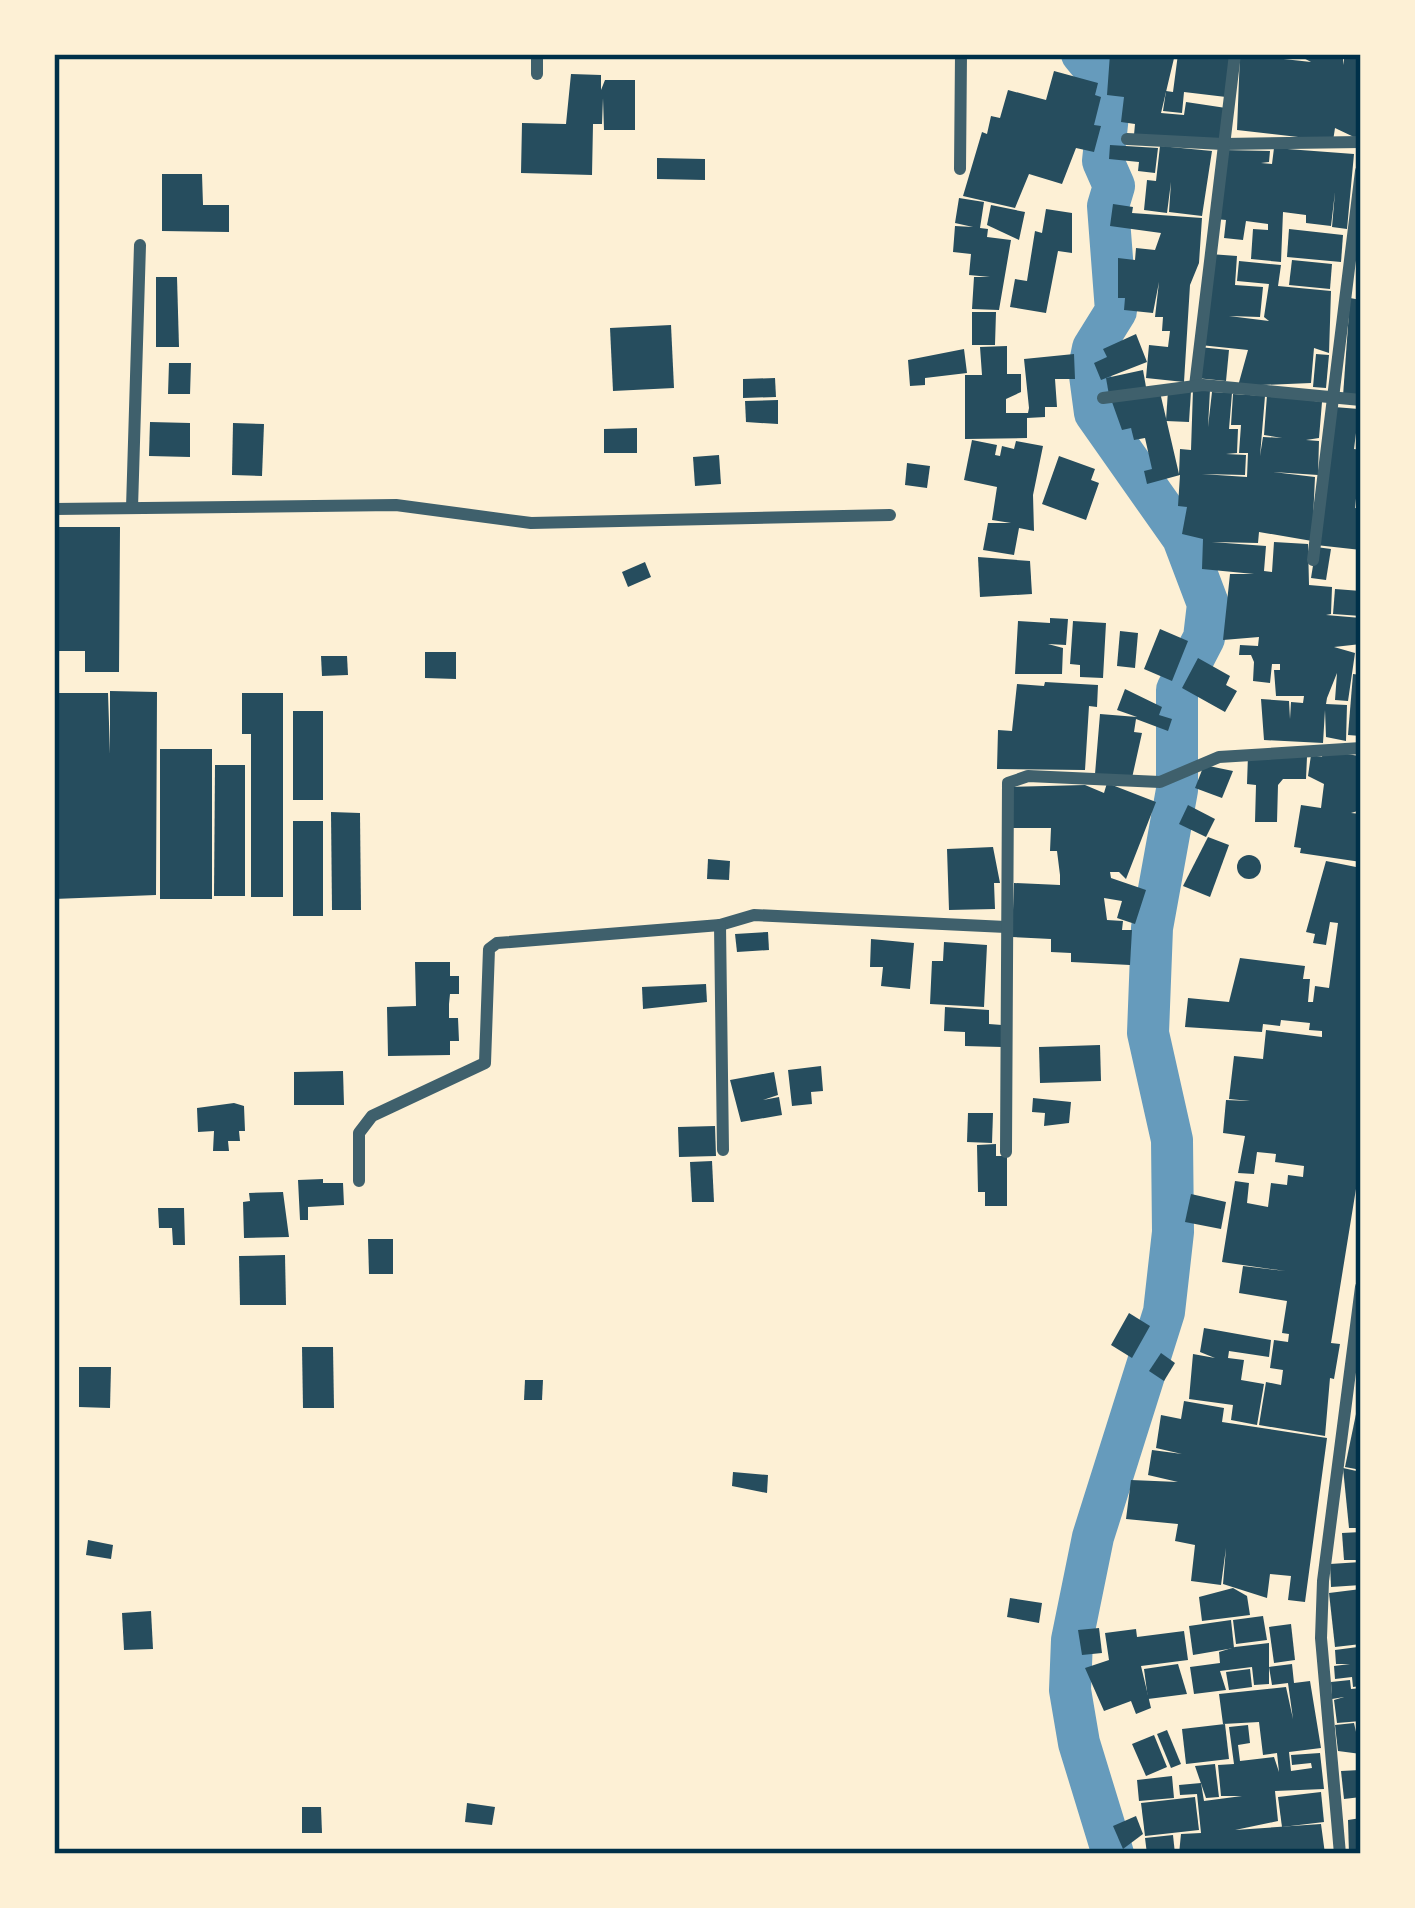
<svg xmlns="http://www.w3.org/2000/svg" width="1415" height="1908" viewBox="0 0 1415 1908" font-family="'Varela Round',sans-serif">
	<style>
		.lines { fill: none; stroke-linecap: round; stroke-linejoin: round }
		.river { stroke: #669bbc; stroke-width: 42 }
		.building { fill: #264d5e }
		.minor { stroke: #3f606c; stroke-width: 12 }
		.neatline { fill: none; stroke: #003049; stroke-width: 4.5 }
	</style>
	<rect width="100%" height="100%" fill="#fdf0d5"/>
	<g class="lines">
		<!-- river -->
		<polyline class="river" points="1082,54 1101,77 1108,115 1103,161 1114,186 1108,206 1116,311 1093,348 1089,368 1095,413 1183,538 1208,604 1204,638 1177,690 1177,790 1152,928 1148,1033 1172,1140 1173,1232 1164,1312 1093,1537 1072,1640 1070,1690 1079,1743 1113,1854"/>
	</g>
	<!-- building -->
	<g class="building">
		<polygon points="1110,54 1175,54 1161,113 1184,115 1186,102 1226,108 1221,142 1134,135 1135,124 1121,122 1124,97 1107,95"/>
		<polygon points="1178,54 1231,54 1226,97 1184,92 1182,113 1163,111 1166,91 1173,92"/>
		<polygon points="1240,54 1311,62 1296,54 1343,54 1343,65 1345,54 1357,54 1356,138 1335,128 1333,141 1237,130"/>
		<polygon points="1054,71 1098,83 1095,95 1101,97 1094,125 1101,126 1094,152 1076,148 1062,184 1029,174 1015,208 963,196 982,132 987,134 991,116 1000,118 1008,90 1046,100"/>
		<polygon points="571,74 601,75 601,90 605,80 635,80 635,130 604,130 603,98 602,124 593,124 592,175 521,173 522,123 566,124"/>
		<polygon points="1110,145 1158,148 1155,173 1138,171 1139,162 1109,159"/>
		<polygon points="1160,146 1212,151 1202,216 1169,212 1171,182 1167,213 1144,210 1147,180 1156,181"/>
		<polygon points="1274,148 1354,154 1347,229 1332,227 1335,192 1331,226 1306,223 1306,215 1283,212 1281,262 1251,259 1253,229 1268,230 1268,224 1246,221 1243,240 1224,238 1226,220 1216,219 1223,150 1270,151 1269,162 1261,163 1272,164"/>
		<polygon points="657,158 705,159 705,180 657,179"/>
		<polygon points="162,174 202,174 203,205 229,205 229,232 162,231"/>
		<polygon points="959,198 984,202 980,228 988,229 987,237 1011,240 999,310 972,309 974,277 990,277 969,275 971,254 953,252 955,226 973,227 955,223"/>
		<polygon points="1113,204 1133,207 1132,213 1202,218 1199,263 1190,285 1184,382 1146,378 1149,345 1168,347 1170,331 1162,331 1163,317 1155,317 1159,282 1153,313 1124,310 1125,298 1118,298 1118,258 1135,260 1136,248 1155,250 1161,233 1110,226"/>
		<polygon points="991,205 1025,212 1019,240 987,225"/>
		<polygon points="1046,209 1072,213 1072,253 1058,251 1046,313 1010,307 1015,279 1027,281 1035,231 1042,233"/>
		<polygon points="1289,229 1343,235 1341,262 1287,257"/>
		<polygon points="1210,254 1237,256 1235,285 1263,287 1260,317 1229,316 1269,321 1264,317 1269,284 1237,281 1239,261 1281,265 1278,286 1331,291 1329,353 1314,348 1311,383 1238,386 1248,350 1200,345"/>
		<polygon points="1292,260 1332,264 1330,289 1289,285"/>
		<polygon points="156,277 177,277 179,347 156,347"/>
		<polygon points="1350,298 1361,300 1361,398 1343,396"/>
		<polygon points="972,312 996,312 995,345 972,345"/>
		<polygon points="671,325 674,388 613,391 610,328"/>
		<polygon points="1136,334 1147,362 1101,380 1094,363 1107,357 1103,349"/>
		<polygon points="1007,346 1007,374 1021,374 1021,392 1006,399 1006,413 1028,413 1029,408 1024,359 1074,354 1075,379 1055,379 1057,407 1045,407 1045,417 1027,418 1027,438 965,439 965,375 982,375 980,347"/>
		<polygon points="1199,347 1229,350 1226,381 1196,378"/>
		<polygon points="964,349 967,373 925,378 925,385 910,386 908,360"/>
		<polygon points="1316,354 1329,355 1326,388 1313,387"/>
		<polygon points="169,363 191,363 190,394 168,394"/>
		<polygon points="1143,370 1146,387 1109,395 1106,378"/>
		<polygon points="775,378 776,397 743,398 743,379"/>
		<polygon points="1159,388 1179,474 1180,449 1191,450 1193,389 1210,390 1208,427 1212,392 1232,393 1229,429 1238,429 1237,453 1226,454 1246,455 1245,475 1202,474 1247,477 1248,453 1239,453 1241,425 1231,425 1233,394 1265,396 1260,456 1263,437 1282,438 1264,435 1267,395 1322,402 1319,438 1306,440 1319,441 1318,475 1273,472 1315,477 1312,541 1259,532 1258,543 1212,542 1266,546 1264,571 1272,572 1274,542 1308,544 1309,585 1332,587 1331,614 1326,615 1361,618 1361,644 1334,647 1355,653 1348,701 1335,700 1337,673 1327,698 1326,704 1347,705 1346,741 1326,737 1325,710 1323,743 1264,740 1261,699 1289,701 1290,719 1291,702 1303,703 1304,696 1276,696 1274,670 1280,670 1280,664 1272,664 1270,683 1253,681 1254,662 1251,655 1239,655 1240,645 1258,646 1259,637 1223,640 1230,574 1254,574 1202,569 1203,539 1182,534 1187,507 1178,506 1180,475 1147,484 1144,471 1152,469 1145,438 1134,440 1131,428 1122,430 1112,402"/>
		<polygon points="1168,390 1191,391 1189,422 1166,421"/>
		<polygon points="778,400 778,424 746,422 745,401"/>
		<polygon points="1334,407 1359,409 1354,449 1361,450 1355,508 1361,509 1361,550 1316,545"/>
		<polygon points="150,422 190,423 190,457 149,456"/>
		<polygon points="233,423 264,424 262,476 232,475"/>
		<polygon points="637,428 637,453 604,453 604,429"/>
		<polygon points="972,440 997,445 995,455 1000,456 1002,446 1014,449 1016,441 1043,446 1033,495 1034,531 1019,528 1014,555 983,550 988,523 1011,523 992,520 997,487 964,480"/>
		<polygon points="719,455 721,484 695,486 693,457"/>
		<polygon points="1059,456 1095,469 1091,480 1099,483 1086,520 1042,504"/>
		<polygon points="907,463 930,466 927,488 905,485"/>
		<polygon points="57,527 120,527 119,672 85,672 85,651 57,651"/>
		<polygon points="1316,547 1331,549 1326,580 1311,578"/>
		<polygon points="978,557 1030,561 1032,594 980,597"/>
		<polygon points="645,562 651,577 628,587 622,572"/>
		<polygon points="1335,589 1361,591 1361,616 1333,614"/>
		<polygon points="1050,618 1068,619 1066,645 1048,644 1063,648 1062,674 1015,674 1018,621 1050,623"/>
		<polygon points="1073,621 1106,623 1103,678 1080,677 1080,665 1070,664"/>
		<polygon points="1160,629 1188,641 1172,681 1144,669"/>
		<polygon points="1120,631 1138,633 1135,668 1117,666"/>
		<polygon points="425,652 456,652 456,679 425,678"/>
		<polygon points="321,656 347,656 348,675 322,676"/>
		<polygon points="1198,658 1230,676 1226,685 1237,691 1225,712 1182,688"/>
		<polygon points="1353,674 1361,675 1361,736 1348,735"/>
		<polygon points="1045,682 1098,685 1097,707 1089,706 1085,770 997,769 998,730 1012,731 1017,684 1044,686"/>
		<polygon points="1125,689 1162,707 1159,715 1172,719 1168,731 1136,719 1134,732 1142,733 1132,778 1095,774 1100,714 1137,717 1117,710"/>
		<polygon points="110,691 157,692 156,895 54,899 54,693 108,693 110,754"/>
		<polygon points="242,693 283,693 283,897 251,897 251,734 242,734"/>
		<rect x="293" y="711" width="30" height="89"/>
		<rect x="160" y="749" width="52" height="150"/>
		<polygon points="1323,750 1359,756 1361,810 1351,813 1361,814 1361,862 1300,853 1301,848 1294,847 1301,805 1321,808 1324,784 1308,776 1311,755 1322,757"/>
		<polygon points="1248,755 1307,757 1306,779 1283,779 1278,785 1277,822 1255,822 1256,785 1247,784"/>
		<polygon points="215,765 245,765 245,896 214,896"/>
		<polygon points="1204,765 1233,771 1222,798 1195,788"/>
		<polygon points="1107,783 1156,802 1126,879 1119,872 1110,872 1111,878 1146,890 1135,924 1117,918 1122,901 1104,898 1107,920 1123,921 1122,930 1132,930 1130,965 1071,962 1071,953 1051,952 1051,939 1012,937 1014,883 1060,885 1060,875 1057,851 1050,851 1051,828 1008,828 1010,787 1085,785 1104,793"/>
		<polygon points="1188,805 1215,819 1206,837 1179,824"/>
		<polygon points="331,812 360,813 361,910 332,910"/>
		<rect x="293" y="821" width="30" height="95"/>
		<polygon points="1208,837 1229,845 1210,897 1183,886"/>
		<polygon points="993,847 1000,883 994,883 995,909 949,910 947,849"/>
		<circle cx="1249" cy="867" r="12"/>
		<polygon points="708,859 730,861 729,880 707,879"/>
		<polygon points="1326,861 1361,868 1361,1158 1331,1343 1340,1344 1334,1379 1330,1378 1325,1436 1259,1425 1266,1382 1281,1385 1283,1370 1270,1368 1274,1340 1288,1342 1289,1334 1282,1333 1287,1301 1239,1293 1243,1266 1285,1271 1222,1262 1235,1181 1249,1183 1247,1203 1268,1207 1271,1183 1287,1185 1288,1175 1303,1177 1304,1166 1275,1162 1276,1154 1257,1152 1254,1174 1238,1173 1245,1136 1223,1133 1226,1100 1250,1101 1229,1099 1234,1056 1263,1059 1266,1030 1322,1037 1322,1031 1309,1030 1310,1023 1281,1020 1280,1026 1263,1024 1262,1032 1185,1027 1188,998 1229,1002 1240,958 1305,966 1303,979 1310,979 1308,1002 1313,1002 1315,986 1329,988 1338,923 1330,922 1326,945 1313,943 1315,934 1306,932"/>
		<polygon points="768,932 769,950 737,952 735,934"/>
		<polygon points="871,939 914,943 910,989 881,986 883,967 870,967"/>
		<polygon points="944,942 987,945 984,1007 930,1004 932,961 943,961"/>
		<polygon points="415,962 450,962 450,976 459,976 459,994 450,994 449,1004 449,1018 458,1018 459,1041 450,1041 450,1055 388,1056 387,1007 416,1006"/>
		<polygon points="706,984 707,1002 643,1009 642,987"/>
		<polygon points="945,1007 989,1010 989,1024 1002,1025 1002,1047 965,1046 965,1032 944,1031"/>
		<polygon points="1100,1045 1101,1081 1040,1083 1039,1047"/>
		<polygon points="821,1066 823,1091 811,1092 812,1104 792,1106 788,1070"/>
		<polygon points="343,1071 344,1105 294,1105 294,1072"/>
		<polygon points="774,1072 778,1095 763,1100 779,1097 782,1115 741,1122 730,1080"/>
		<polygon points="1033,1098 1071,1102 1069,1123 1044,1126 1045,1113 1032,1112"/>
		<polygon points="234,1103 244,1106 245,1131 239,1131 240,1141 228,1141 229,1151 213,1151 214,1131 198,1132 197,1108"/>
		<polygon points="968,1113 993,1113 992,1143 967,1142"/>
		<polygon points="715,1126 716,1156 679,1157 678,1127"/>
		<polygon points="996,1144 996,1156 1007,1156 1007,1206 985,1206 985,1192 978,1192 977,1145"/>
		<polygon points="712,1161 714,1202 692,1202 690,1162"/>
		<polygon points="323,1179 323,1183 343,1183 344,1205 308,1207 308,1220 300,1220 298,1180"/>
		<polygon points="283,1192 289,1237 244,1238 243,1202 250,1201 249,1193"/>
		<polygon points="1191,1194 1226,1202 1221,1229 1185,1222"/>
		<polygon points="158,1208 184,1208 185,1245 173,1245 172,1228 159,1228"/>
		<polygon points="368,1239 393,1239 393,1274 369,1274"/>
		<polygon points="285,1255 286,1305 240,1305 239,1256"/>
		<polygon points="1129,1313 1150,1326 1132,1358 1111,1345"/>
		<polygon points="1204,1328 1271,1340 1269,1357 1229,1351 1228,1358 1244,1360 1241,1380 1264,1384 1257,1425 1231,1420 1233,1405 1189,1399 1193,1354 1215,1358 1200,1352"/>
		<polygon points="302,1347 333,1347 334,1408 303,1408"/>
		<polygon points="1161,1353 1175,1363 1164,1381 1149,1371"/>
		<polygon points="79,1367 111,1367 110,1408 79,1407"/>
		<polygon points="525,1380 543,1380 542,1400 524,1400"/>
		<polygon points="1184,1401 1224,1408 1222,1422 1327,1438 1305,1602 1288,1600 1291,1576 1270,1574 1267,1598 1223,1584 1226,1548 1221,1585 1191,1581 1195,1545 1175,1541 1178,1524 1126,1519 1131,1480 1178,1482 1148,1475 1152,1450 1182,1454 1156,1448 1161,1415 1181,1419"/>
		<polygon points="1356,1414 1361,1415 1361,1470 1345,1467"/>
		<polygon points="1343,1468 1361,1472 1361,1528 1349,1528"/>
		<polygon points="733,1472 768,1475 767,1493 732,1486"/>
		<polygon points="1361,1532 1361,1560 1344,1560 1342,1533"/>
		<polygon points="88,1540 113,1545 111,1559 86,1555"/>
		<polygon points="1361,1562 1361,1585 1331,1587 1330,1564"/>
		<polygon points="1233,1588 1247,1596 1250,1615 1202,1621 1199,1597"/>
		<polygon points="1361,1589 1361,1644 1335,1647 1329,1593"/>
		<polygon points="1010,1598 1042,1603 1039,1623 1007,1617"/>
		<polygon points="151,1611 153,1649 124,1650 122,1613"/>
		<polygon points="1263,1616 1267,1640 1236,1644 1233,1620"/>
		<polygon points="1231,1620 1234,1648 1193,1655 1189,1626"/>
		<polygon points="1291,1624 1295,1660 1274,1663 1269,1627"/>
		<polygon points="1099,1628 1102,1653 1082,1655 1078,1630"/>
		<polygon points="1136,1629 1137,1637 1184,1631 1188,1660 1141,1666 1151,1708 1136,1714 1131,1701 1104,1711 1085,1668 1109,1660 1105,1633"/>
		<polygon points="1269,1643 1269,1684 1254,1685 1252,1667 1220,1671 1226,1690 1194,1694 1190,1667 1220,1663 1219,1652 1235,1647"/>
		<polygon points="1358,1647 1361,1686 1353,1687 1352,1677 1335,1679 1334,1666 1350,1664 1336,1664 1335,1650"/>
		<polygon points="1178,1664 1187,1694 1148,1699 1144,1669"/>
		<polygon points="1292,1664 1294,1683 1310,1681 1321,1748 1289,1752 1291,1771 1312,1768 1311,1763 1292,1765 1291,1755 1320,1753 1324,1789 1275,1791 1278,1821 1235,1830 1321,1824 1325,1854 1179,1854 1181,1834 1201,1833 1197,1794 1180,1795 1179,1785 1201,1783 1204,1801 1242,1796 1221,1796 1218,1765 1234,1764 1229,1727 1248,1725 1250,1743 1238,1745 1240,1761 1274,1757 1279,1772 1277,1753 1263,1755 1259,1722 1223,1724 1219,1694 1286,1687 1293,1719 1288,1683 1272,1685 1269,1667"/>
		<polygon points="1250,1669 1252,1687 1229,1690 1226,1672"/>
		<polygon points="1350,1680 1351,1689 1361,1688 1361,1721 1337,1723 1334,1700 1344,1697 1332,1699 1331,1682"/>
		<polygon points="1354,1723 1361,1754 1338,1751 1335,1725"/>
		<polygon points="1225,1724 1229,1759 1186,1764 1182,1729"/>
		<polygon points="1167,1730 1181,1764 1171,1768 1157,1734"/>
		<polygon points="1154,1735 1167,1767 1146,1776 1132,1744"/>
		<polygon points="1215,1764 1219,1797 1206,1798 1195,1766"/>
		<polygon points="1360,1770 1361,1797 1344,1799 1341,1771"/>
		<polygon points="1172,1776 1174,1798 1139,1801 1137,1780"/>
		<polygon points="1321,1792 1324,1822 1282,1827 1278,1797"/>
		<polygon points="1195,1797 1199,1830 1145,1836 1141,1803"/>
		<polygon points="467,1803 495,1807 492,1825 465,1822"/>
		<polygon points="302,1807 321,1807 322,1833 302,1833"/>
		<polygon points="1136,1816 1143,1834 1123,1849 1113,1826"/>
		<polygon points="1361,1818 1361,1854 1349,1854 1348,1820"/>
		<polygon points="1173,1835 1175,1854 1147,1854 1145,1838"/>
	</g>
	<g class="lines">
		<!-- minor -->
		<g class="minor">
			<polyline points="537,54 537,74"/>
			<polyline points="1127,139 1223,144 1361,142"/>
			<polyline points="960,169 961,54"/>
			<polyline points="1195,386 1235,54"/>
			<polyline points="1103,398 1203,385 1361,400"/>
			<polyline points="132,508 140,245"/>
			<polyline points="54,509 396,505 531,523 890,515"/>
			<polyline points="1313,560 1361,171"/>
			<polyline points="723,1150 720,925 754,915 1006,927"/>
			<polyline points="1006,1152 1008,783 1028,776 1160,782 1219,757 1361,748"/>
			<polyline points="359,1181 359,1133 372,1116 485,1063 489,949 497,943 720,925"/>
			<polyline points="1340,1854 1321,1638 1323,1581 1361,1287"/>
		</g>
	</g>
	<!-- border -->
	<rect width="1415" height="1908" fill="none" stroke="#fdf0d5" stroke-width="114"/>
	<rect x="57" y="57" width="1301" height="1794" class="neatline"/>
</svg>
